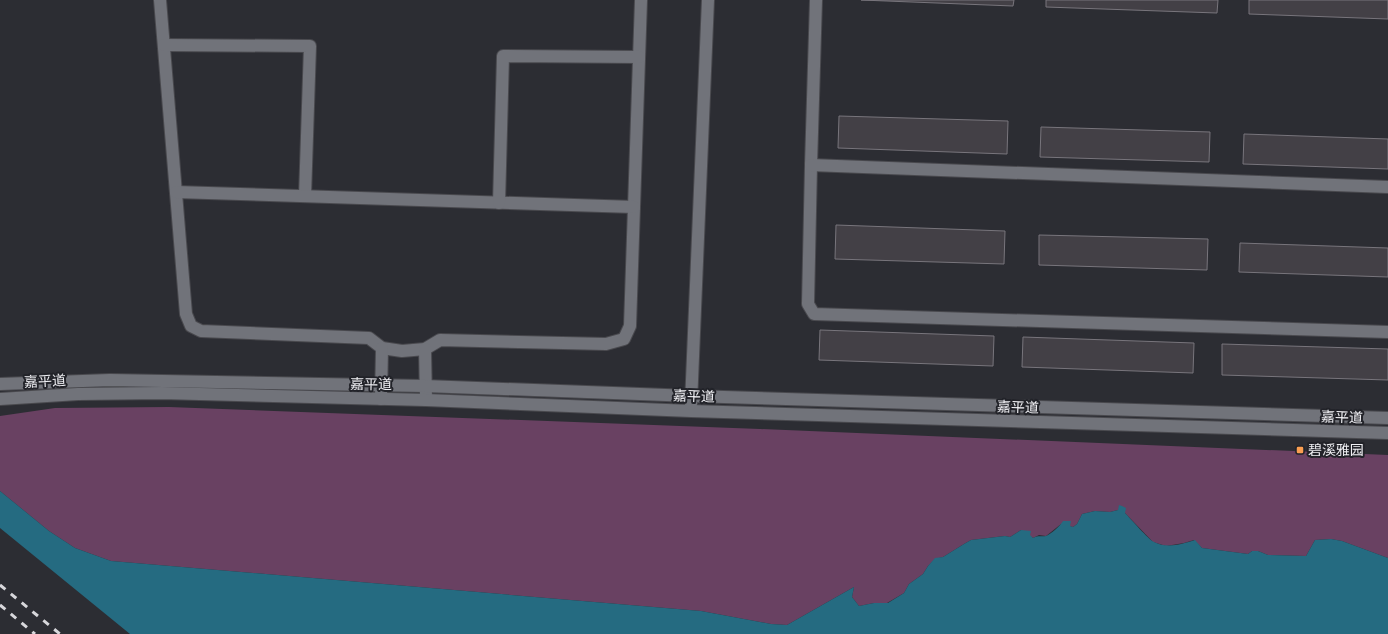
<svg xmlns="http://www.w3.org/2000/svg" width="1388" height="634" viewBox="0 0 1388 634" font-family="Quicksand,'Noto Sans SC',sans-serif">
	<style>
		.green { fill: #694162 }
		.water { fill: #256b81 }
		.building { fill: #434046; stroke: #78757c }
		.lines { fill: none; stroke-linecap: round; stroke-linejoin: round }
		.minor-casing { stroke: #49494e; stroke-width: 14 }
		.tertiary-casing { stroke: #49494e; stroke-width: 14 }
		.minor { stroke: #71737a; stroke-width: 12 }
		.tertiary { stroke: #71737a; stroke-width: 12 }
		.rail { stroke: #d7d7db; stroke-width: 3; stroke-dasharray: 7 7; stroke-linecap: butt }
		.poi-dot { fill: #fb9e51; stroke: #222329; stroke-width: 1.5 }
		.labels { text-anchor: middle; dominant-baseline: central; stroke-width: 4; stroke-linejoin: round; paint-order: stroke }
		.street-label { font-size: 14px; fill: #efeff3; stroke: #222329 }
		.poi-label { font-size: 14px; fill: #efeff3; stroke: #222329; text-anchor: start }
	</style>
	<rect width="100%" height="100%" fill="#2c2d33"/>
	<!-- green -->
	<polygon class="green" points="169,407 760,429 1388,455 1388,558 1342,541 1331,539 1315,540 1306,556 1268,555 1258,551 1252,551 1248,554 1202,548 1194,540 1184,543 1166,546 1153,542 1125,513 1118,510 1110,512 1095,511 1082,514 1077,524 1073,527 1061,524 1046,536 1039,535 1033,538 1021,530 1010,537 1005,536 971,540 964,544 943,557 935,559 928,566 923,574 909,584 904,593 887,603 874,603 859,606 852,597 854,587 787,625 771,624 701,611 111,561 75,548 49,531 0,491 0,416 55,408"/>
	<!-- water -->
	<path class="water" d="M0,491L49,531L75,548L111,561L701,611L771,624L787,625L854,587L852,597L859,606L874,603H888L904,593L909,584L923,574L928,566L935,558L943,557L964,544L971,540L1005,536L1010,537L1021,530L1031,531L1030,535L1033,538C1039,535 1041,537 1046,536C1051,534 1060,526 1063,521H1071L1070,526L1073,527L1077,524L1082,514L1095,511L1110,512L1118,510L1119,505L1122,506L1126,508L1125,513C1131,519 1148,539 1154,542C1167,549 1182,544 1195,540L1202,548L1248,554L1252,551H1258L1268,555L1306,556L1315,540L1331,539L1342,541L1388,558V634H130L0,528Z"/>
	<!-- building -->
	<g class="building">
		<polygon points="861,0 1014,0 1013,6"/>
		<polygon points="1046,0 1218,0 1217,13 1046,7"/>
		<polygon points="1249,0 1388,0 1388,19 1249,14"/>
		<polygon points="839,116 1008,121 1007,154 838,148"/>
		<polygon points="1041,127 1210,132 1209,162 1040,157"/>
		<polygon points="1244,134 1388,139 1388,169 1243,164"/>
		<polygon points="836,225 1005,231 1004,264 835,259"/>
		<polygon points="1039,235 1208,239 1207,270 1039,265"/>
		<polygon points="1240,243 1388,248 1388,277 1239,272"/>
		<polygon points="820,330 994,336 993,366 819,360"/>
		<polygon points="1023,337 1194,343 1193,373 1022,367"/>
		<polygon points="1222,344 1388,349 1388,380 1222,375"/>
	</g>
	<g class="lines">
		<defs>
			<g id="minor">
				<polyline points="160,0 186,314 191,326 201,331 369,338 382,348 402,351 425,349 440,340 606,344 624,339 630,326 641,0"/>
				<polyline points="816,0 811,165 808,304 814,314 1388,332"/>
				<polyline points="164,45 310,46 305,196"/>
				<polyline points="811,165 1388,187"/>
				<polyline points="176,192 634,207"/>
				<polyline points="499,203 503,56 639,57"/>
				<polyline points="425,349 426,400"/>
				<polyline points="381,399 382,348"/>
			</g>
			<g id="tertiary">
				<polyline points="0,384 110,380 425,386 692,396 1388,418"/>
				<polyline points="0,399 78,394 162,393 426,400 691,411 1388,433"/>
				<polyline points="691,404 708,0"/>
			</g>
		</defs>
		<!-- minor casing -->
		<use href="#minor" class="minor-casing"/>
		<!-- tertiary casing -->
		<use href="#tertiary" class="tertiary-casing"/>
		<!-- minor -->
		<use href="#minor" class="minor"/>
		<!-- tertiary -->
		<use href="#tertiary" class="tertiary"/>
		<!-- rail -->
		<g class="rail">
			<polyline points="0,585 60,634"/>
			<polyline points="0,605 35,634"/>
		</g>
	</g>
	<!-- markers -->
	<rect class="poi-dot" x="1296" y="446" width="8" height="8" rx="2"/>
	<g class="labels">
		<!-- street labels -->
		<g class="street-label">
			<text transform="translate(45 381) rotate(-3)">嘉平道</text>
			<text transform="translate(371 384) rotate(1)">嘉平道</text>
			<text transform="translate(694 396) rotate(2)">嘉平道</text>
			<text transform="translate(1018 407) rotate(2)">嘉平道</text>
			<text transform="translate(1342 417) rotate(2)">嘉平道</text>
		</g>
		<!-- poi labels -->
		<g class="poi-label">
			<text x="1308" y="450">碧溪雅园</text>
		</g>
	</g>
</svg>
